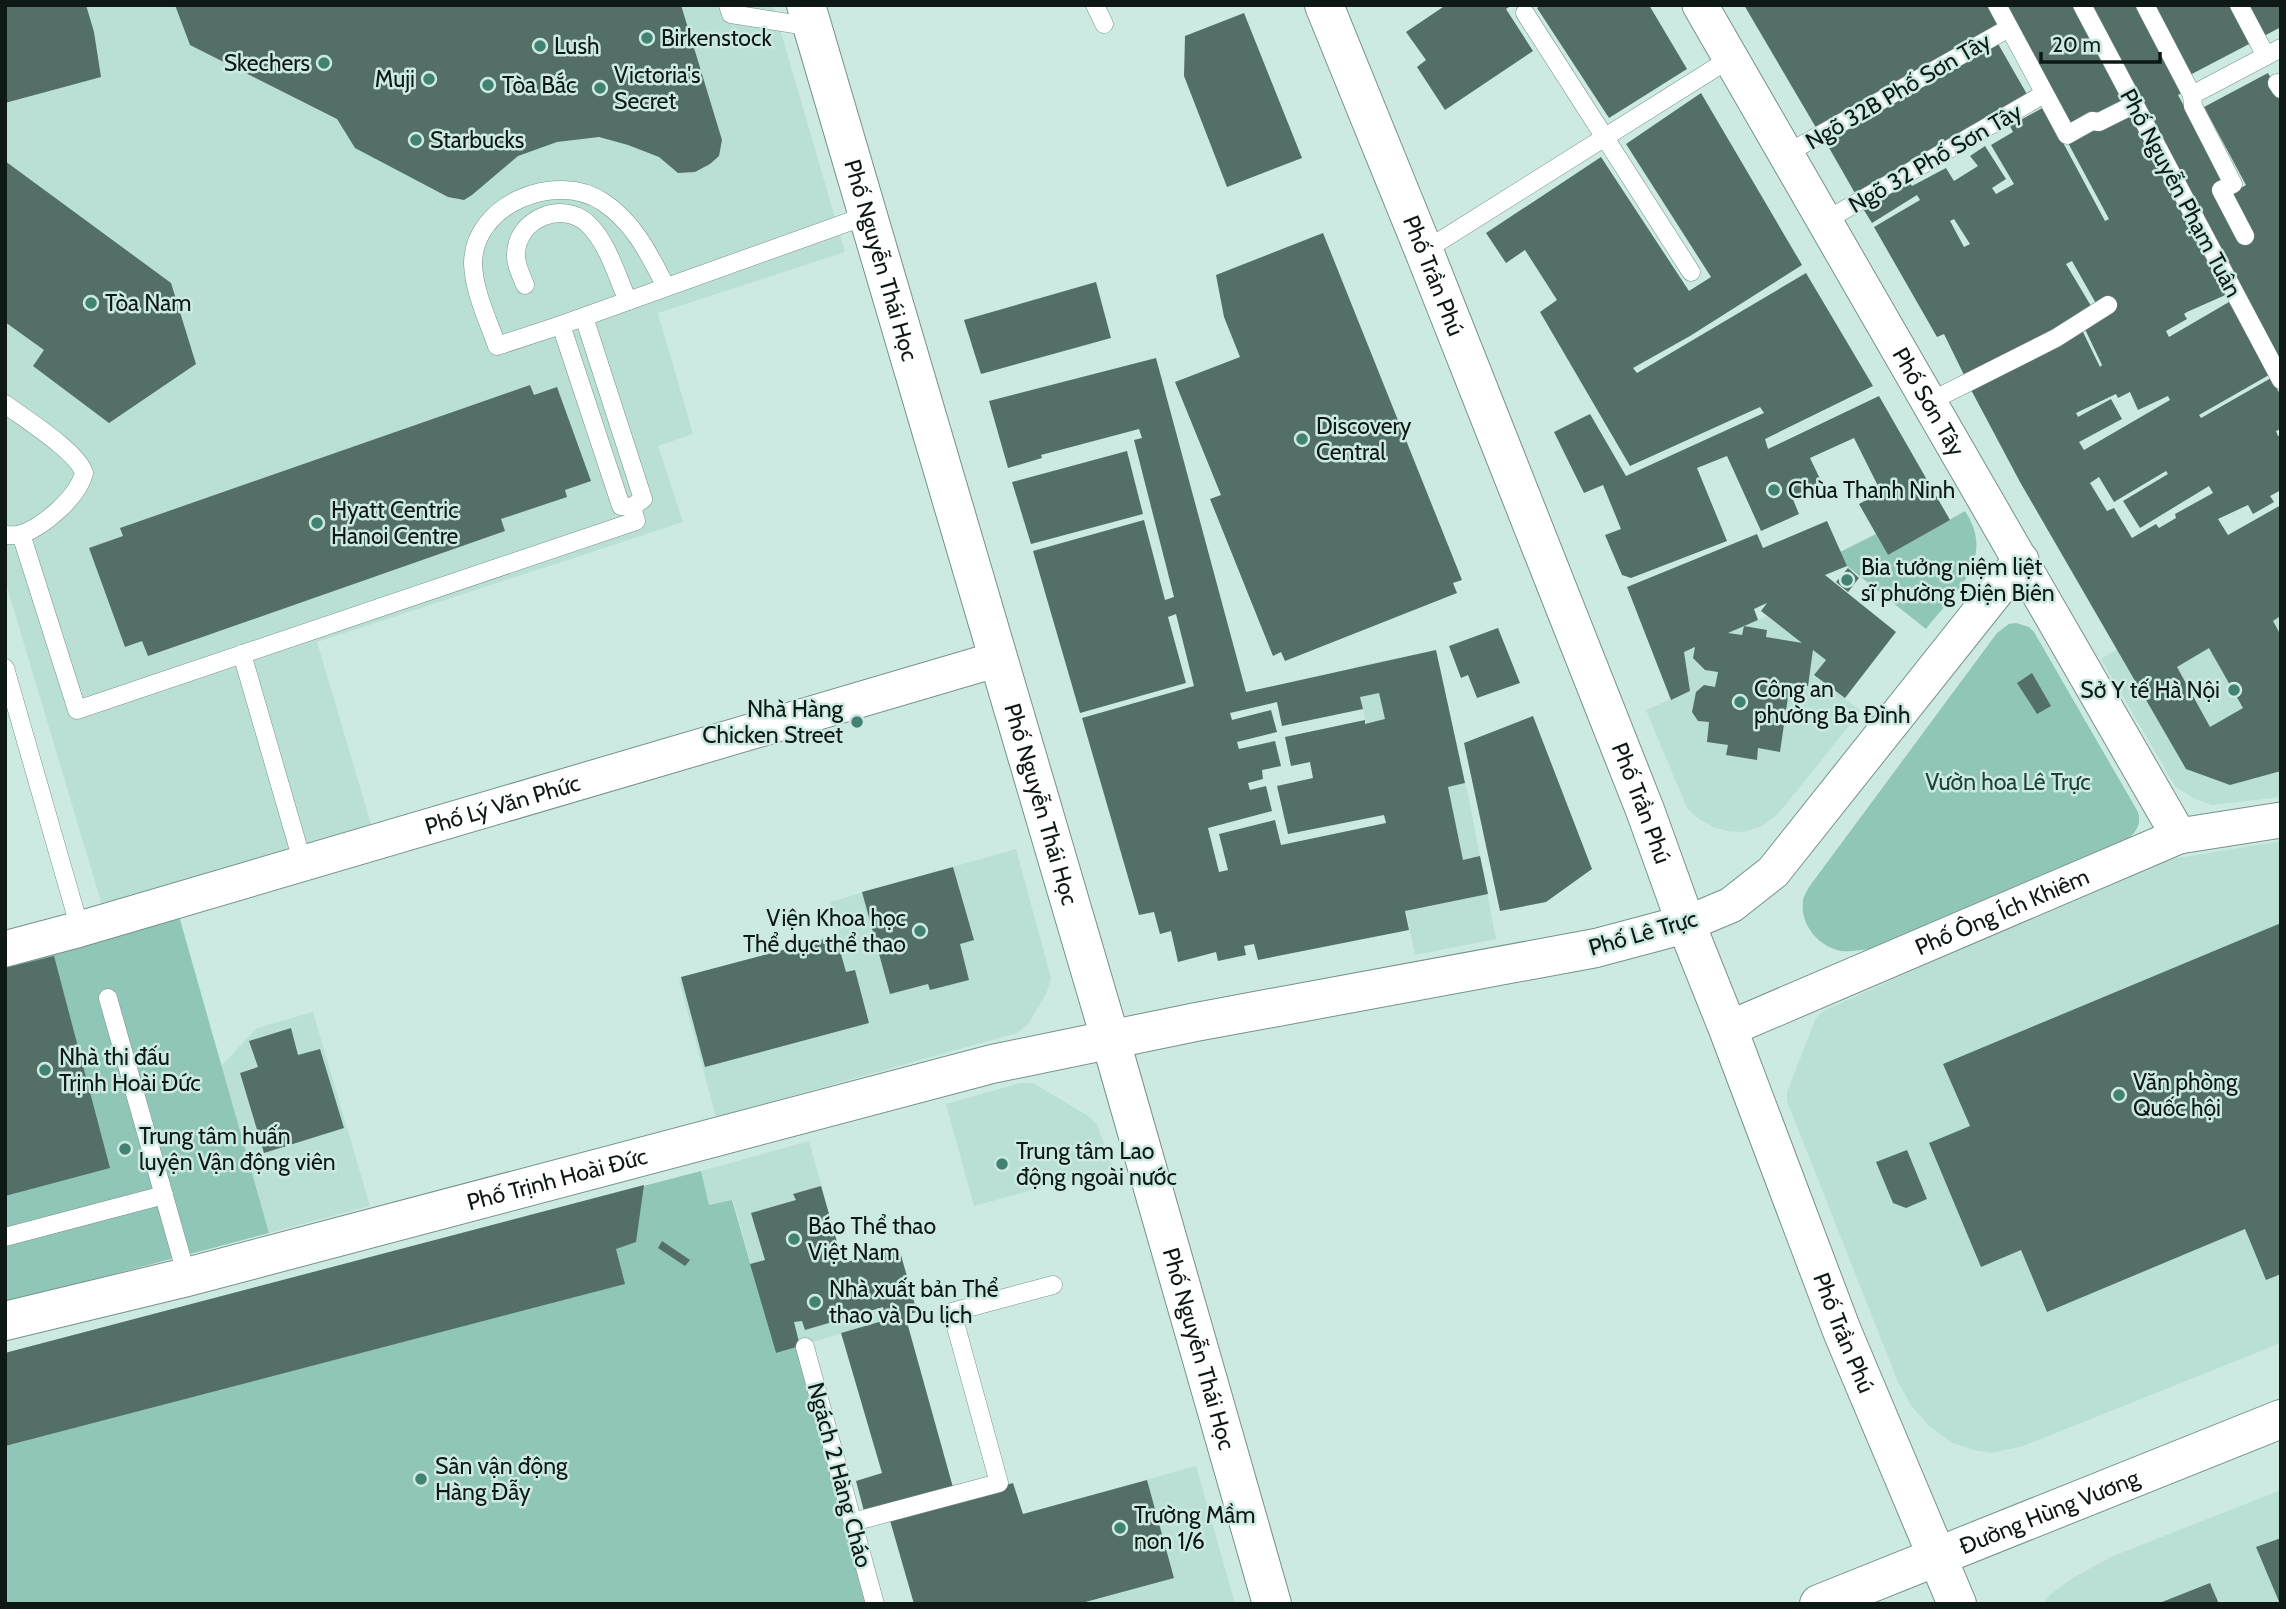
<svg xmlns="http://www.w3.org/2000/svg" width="2286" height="1609" viewBox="0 0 2286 1609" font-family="Cabin,sans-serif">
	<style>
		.built { fill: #bae0d5 }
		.green { fill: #90c6b7 }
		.building { fill: #546f67; fill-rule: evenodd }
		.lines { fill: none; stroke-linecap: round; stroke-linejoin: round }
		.lane-casing { stroke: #76928a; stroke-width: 19 }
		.street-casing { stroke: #76928a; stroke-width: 37 }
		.secondary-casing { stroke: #76928a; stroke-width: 40 }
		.primary-casing { stroke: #76928a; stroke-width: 40 }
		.lane { stroke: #fff; stroke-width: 18 }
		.street { stroke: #fff; stroke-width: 35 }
		.secondary { stroke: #fff; stroke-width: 38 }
		.primary { stroke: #fff; stroke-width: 38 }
		.poi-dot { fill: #418272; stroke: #cceae2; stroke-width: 2.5 }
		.labels { text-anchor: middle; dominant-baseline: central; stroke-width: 5; stroke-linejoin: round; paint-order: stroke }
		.poi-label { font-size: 23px; fill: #0e1916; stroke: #cceae2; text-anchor: start }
		.street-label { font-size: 23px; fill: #0e1916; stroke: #cceae2 }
		.park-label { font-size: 23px; fill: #1c4239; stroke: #cceae2 }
	</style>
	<rect width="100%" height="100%" fill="#cceae2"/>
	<!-- built -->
	<g class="built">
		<polygon points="5,5 773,5 845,252 658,313 693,434 658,446 683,522 317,642 374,834 104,912 5,580"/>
		<polygon points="2235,579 2273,621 2279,617 2281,621 2281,797 2212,805 2193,798 2175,786 2101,659"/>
		<polygon points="1767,616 1826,660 1814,675 1861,711 1778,814 1762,826 1744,832 1727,831 1713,827 1699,819 1687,808 1646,710 1690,691 1684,652"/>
		<polygon points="1436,650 1470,804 1496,939 1415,955 1354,667"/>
		<polygon points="2281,841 2281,1343 2023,1446 1992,1453 1974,1450 1953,1443 1930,1427 1912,1407 1898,1382 1787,1101 1787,1092 1816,1018 1823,1011 2146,866 2172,859"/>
		<polygon points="1016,849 1051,978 1047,992 1029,1023 1017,1033 716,1117 679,980 839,933 830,902"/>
		<polygon points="313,1012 370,1206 269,1233 221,1066 257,1028"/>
		<polygon points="1021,1083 1033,1083 1090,1117 1097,1125 1113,1168 974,1206 946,1104"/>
		<polygon points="809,1141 843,1262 868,1256 886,1320 776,1353 733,1200 709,1205 701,1171"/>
		<polygon points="1196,1466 1235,1604 1049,1604 1023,1514"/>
		<polygon points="2281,1490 2281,1604 2043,1604 2051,1594 2074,1577 2113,1556"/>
	</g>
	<!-- green -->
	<g class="green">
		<path d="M1965,511C1997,560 1955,592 1926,629L1847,566L1840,552L1876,534L1888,555Z"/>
		<path d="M2016,623L2029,627L2034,632L2138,812C2141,822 2138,830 2130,837L1869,949C1860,950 1850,952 1841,951C1819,947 1800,925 1803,902C1803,897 1807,891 1809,887L1997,633L2009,624Z"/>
		<polygon points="179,916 269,1233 5,1303 5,962"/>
		<polygon points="701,1171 709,1205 732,1200 776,1353 800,1346 870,1604 5,1604 5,1353"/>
	</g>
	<!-- building -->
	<g class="building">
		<polygon points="5,5 86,5 94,32 101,77 5,103"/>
		<polygon points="175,5 681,5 722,140 719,156 710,164 695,172 678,173 659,157 628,145 599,137 557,142 518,156 472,195 464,200 448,197 355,148 337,119 190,45"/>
		<polygon points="1446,5 1512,5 1506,9 1533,51 1445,110 1417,67 1426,60 1406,32"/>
		<polygon points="1541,5 1649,5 1687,69 1609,118 1537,8"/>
		<polygon points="1744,5 1990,5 2003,27 1818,131"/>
		<polygon points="2001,5 2077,5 2129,104 2100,120 2097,112 2068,127"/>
		<polygon points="2088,5 2140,5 2182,93 2178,95 2215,163 2227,196 2246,185 2204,107 2268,73 2281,97 2281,371"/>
		<polygon points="2150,5 2232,5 2251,43 2188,76"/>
		<polygon points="2248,5 2281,5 2281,27 2264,36"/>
		<polygon points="1244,13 1302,158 1227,187 1184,76 1185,36"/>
		<polygon points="1997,42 2028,96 1856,195 1824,139"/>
		<polygon points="1701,93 1802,265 1690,336 1633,368 1637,373 1806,273 1873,386 1765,439 1768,449 1879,396 1950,520 1888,555 1859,504 1881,492 1854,438 1810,458 1822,483 1792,497 1799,514 1761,531 1727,456 1697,468 1727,541 1631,578 1622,575 1605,535 1621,529 1603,485 1584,493 1554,432 1590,414 1626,476 1764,413 1760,407 1630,466 1540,312 1557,300 1525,250 1506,263 1486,233 1601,157 1689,291 1711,277 1626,144"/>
		<path d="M2044,107L2105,221L2109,219L2067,141L2131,108L2230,293L2187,312L2184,314L2187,319L2166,331L2169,337L2229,302L2269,375L2199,415L2201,418L2271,378L2281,396V429L2276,431L2278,436L2281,435V490L2270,496L2274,502L2253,514L2248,505L2218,519L2228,535L2281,505V621L2279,617L2273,621L2279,632L2281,631V771L2230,785L2186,769L2020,482L1969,386L2082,330L2100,367L2102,365L2083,325L2098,307L2072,261L2066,264L2094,311L1966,379L1944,334L1937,337L1874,227L1920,200L1917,195L1872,223L1862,207L1908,180L1912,186L1946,168L1954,181L1978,166L1970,156L1985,146L2006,179L1992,188L1996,194L2014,184L1991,145L2013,132L2010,126ZM1954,219L1970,244L1964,247L1950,221ZM2130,392L2138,410L2168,396L2170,400L2084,450L2079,442L2122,419L2111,399L2078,417L2076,413L2116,394L2118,398ZM2166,471L2168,474L2123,501L2140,528L2209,486L2213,493L2175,514L2176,518L2159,528L2156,524L2132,538L2114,508L2107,511L2090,483L2099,477L2114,502ZM2209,648L2243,708L2210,727L2177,667Z"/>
		<polygon points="5,161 171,283 196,364 109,423 33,366 44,350 5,322"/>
		<polygon points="1323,233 1462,580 1453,583 1457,593 1285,661 1281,652 1273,656 1210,499 1221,495 1175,382 1240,357 1224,317 1216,275"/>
		<polygon points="1096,282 1111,338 981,374 964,320"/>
		<path d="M1156,358L1246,692L1436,650L1465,783L1448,787L1463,860L1480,856L1488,894L1405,911L1409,930L1258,960L1254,944L1244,946L1246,955L1218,961L1216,952L1178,962L1171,931L1160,934L1154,912L1139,915L1082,718L1194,686L1176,614L1168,617L1186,683L1080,713L1033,551L1144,520L1165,600L1174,597L1134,440L1142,438L1139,429L1041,455L1042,458L1008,468L989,401ZM1379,693L1385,719L1365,724V720L1285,737L1291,766L1310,762L1313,778L1277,786L1288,834L1384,815L1386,823L1281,845L1275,820L1219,834L1228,870L1219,872L1208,828L1272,811L1266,786L1250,790L1248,783L1263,779L1262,770L1281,766L1275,741L1239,749L1237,742L1277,732L1271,710L1232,720L1230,713L1277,702L1282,726L1363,709L1360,697Z"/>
		<polygon points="530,385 534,395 557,387 591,481 565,490 567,497 501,519 505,531 148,656 142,641 125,647 89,548 123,536 120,528"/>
		<polygon points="1127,451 1143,514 1031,544 1012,482"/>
		<path d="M1827,521L1847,566L1825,575L1896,632L1845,698L1814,675L1826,660L1813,650L1808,686L1790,683L1780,752L1758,748L1757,760L1726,755L1728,745L1707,742L1709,722L1698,721L1692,712L1696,692L1704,685L1715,687L1718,672L1705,670L1693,658L1695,647L1684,652L1690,691L1671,700L1627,587L1757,534L1763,548ZM1767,603L1761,611L1802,643L1766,637L1767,630L1744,626L1742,635L1728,633L1758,620L1754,609Z"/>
		<polygon points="1848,568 1859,578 1848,592 1836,582"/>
		<polygon points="1498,628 1520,683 1477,698 1468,675 1461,678 1449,646"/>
		<polygon points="2032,673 2051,706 2037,714 2017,683"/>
		<polygon points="1533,716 1592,869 1546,902 1500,911 1464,743"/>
		<polygon points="953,867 974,940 960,944 969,980 930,990 928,984 890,994 862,892"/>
		<polygon points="2281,923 2281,1274 2266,1280 2245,1229 2047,1312 2021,1250 1981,1267 1929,1143 1970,1126 1943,1064"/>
		<polygon points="836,936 846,972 855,970 869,1023 705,1067 681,977"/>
		<polygon points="54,956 110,1168 5,1196 5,968"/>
		<polygon points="291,1028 298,1055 320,1049 344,1128 264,1153 240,1073 258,1067 249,1041"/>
		<polygon points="1907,1150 1927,1199 1906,1208 1893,1203 1876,1162"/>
		<polygon points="644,1185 636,1242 616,1249 625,1284 5,1446 5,1353"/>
		<polygon points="821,1186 843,1263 899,1248 917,1312 905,1315 954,1491 865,1515 856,1481 882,1473 841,1333 886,1320 883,1307 805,1330 802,1321 794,1322 800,1346 776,1353 750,1264 765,1260 751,1213 796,1200 793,1194"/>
		<polygon points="662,1241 690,1260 685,1266 658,1248"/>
		<polygon points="1147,1480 1174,1578 1078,1604 914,1604 889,1517 1013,1483 1023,1514"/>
		<polygon points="2281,1538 2281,1604 2280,1604 2256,1547"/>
		<polygon points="2210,1583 2219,1604 2157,1604"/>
	</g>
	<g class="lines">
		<defs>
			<g id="lane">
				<polyline points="728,5 731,14 813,27"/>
				<polyline points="1095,5 1104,24"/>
				<polyline points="1997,5 2067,135 2092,121 2099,122 2135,104"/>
				<polyline points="2082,5 2281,380"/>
				<polyline points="2145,5 2192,95"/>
				<polyline points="2239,5 2266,56"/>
				<polyline points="1525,13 1691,272"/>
				<polyline points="2277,83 2281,89"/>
				<polyline points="1786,154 2009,28"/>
				<polyline points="1825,221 2044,94"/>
				<polyline points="2245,236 2221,190 2233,184 2193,106 2192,95 2281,48"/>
				<polyline points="1424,251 1731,58"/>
				<path d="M525,285C521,275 515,263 516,254C517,218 563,200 588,224C608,243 617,277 628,301"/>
				<path d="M666,287C650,256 634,222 603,202C557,171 473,203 473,264C474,292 488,320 497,346L561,325L868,215"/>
				<polyline points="561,325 621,506 632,507 643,499 584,317"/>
				<polyline points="1929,402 2056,338 2108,305"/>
				<path d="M5,404C25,419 78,452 84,473C78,497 44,526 22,534C17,536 10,535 5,535"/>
				<polyline points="21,534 77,710 636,521 632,507"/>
				<polyline points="242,654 303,864"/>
				<polyline points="5,668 80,929"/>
				<polyline points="108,998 187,1277"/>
				<polyline points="5,1237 164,1195"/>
				<polyline points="805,1347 875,1604"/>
				<polyline points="853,1522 999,1483 952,1312 1053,1285"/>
			</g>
			<g id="street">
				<path id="s1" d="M1700,5L2179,836"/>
				<polyline points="1686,924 1731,905 1773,872 2021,560"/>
				<path id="s2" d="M5,949L80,929L998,659"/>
				<path id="s3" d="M1728,1029L2179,836L2281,820"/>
			</g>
			<g id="secondary">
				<path id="s4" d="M5,1321L187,1277L992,1064L1196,1022L1596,948L1686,924"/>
				<path id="s5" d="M1819,1604L2281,1419"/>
			</g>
			<g id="primary">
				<path id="s6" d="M806,5L1110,1038L1272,1604"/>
				<path id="s7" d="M1324,5L1424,251L1645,810L1686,924L1728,1029L1842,1331L1957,1604"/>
			</g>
		</defs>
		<!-- lane casing -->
		<use href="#lane" class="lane-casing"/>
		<!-- street casing -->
		<use href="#street" class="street-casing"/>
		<!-- secondary casing -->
		<use href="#secondary" class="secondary-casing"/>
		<!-- primary casing -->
		<use href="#primary" class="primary-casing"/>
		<!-- lane -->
		<use href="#lane" class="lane"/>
		<!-- street -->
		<use href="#street" class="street"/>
		<!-- secondary -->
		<use href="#secondary" class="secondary"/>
		<!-- primary -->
		<use href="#primary" class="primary"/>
	</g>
	<!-- markers -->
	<g class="poi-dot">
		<circle cx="647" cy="38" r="7"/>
		<circle cx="540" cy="46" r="7"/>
		<circle cx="324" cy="63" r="7"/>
		<circle cx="429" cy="79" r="7"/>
		<circle cx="488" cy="85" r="7"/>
		<circle cx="600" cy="88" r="7"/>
		<circle cx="416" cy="140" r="7"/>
		<circle cx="91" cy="303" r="7"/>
		<circle cx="1302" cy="439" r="7"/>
		<circle cx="1774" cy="490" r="7"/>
		<circle cx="317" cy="523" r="7"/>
		<circle cx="1847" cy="580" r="7"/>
		<circle cx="2234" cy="690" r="7"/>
		<circle cx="1740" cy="702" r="7"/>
		<circle cx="857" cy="722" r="7"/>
		<circle cx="920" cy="931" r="7"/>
		<circle cx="45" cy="1070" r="7"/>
		<circle cx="2119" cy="1095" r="7"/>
		<circle cx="125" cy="1149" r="7"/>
		<circle cx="1002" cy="1164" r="7"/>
		<circle cx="794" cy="1239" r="7"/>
		<circle cx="815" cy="1302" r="7"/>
		<circle cx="421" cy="1479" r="7"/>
		<circle cx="1120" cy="1528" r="7"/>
	</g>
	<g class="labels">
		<!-- poi labels -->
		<g class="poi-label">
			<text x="661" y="38">Birkenstock</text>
			<text x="554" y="46">Lush</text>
			<text x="310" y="63" text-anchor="end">Skechers</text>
			<text x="614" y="75">Victoria's<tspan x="614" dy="26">Secret</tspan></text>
			<text x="415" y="79" text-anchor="end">Muji</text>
			<text x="502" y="85">Tòa Bắc</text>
			<text x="430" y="140">Starbucks</text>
			<text x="105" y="303">Tòa Nam</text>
			<text x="1316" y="426">Discovery<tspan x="1316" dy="26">Central</tspan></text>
			<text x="1788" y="490">Chùa Thanh Ninh</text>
			<text x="331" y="510">Hyatt Centric<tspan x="331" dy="26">Hanoi Centre</tspan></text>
			<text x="1861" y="567">Bia tưởng niệm liệt<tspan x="1861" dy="26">sĩ phường Điện Biên</tspan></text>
			<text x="1754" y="689">Công an<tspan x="1754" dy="26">phường Ba Đình</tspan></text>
			<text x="2220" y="690" text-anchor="end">Sở Y tế Hà Nội</text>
			<text x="843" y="709" text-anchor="end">Nhà Hàng<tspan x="843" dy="26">Chicken Street</tspan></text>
			<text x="906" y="918" text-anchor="end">Viện Khoa học<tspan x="906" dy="26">Thể dục thể thao</tspan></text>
			<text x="59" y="1057">Nhà thi đấu<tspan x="59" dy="26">Trịnh Hoài Đức</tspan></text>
			<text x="2133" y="1082">Văn phòng<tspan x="2133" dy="26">Quốc hội</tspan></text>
			<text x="139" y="1136">Trung tâm huấn<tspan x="139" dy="26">luyện Vận động viên</tspan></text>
			<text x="1016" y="1151">Trung tâm Lao<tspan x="1016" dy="26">động ngoài nước</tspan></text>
			<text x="808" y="1226">Báo Thể thao<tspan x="808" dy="26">Việt Nam</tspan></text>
			<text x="829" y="1289">Nhà xuất bản Thể<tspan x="829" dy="26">thao và Du lịch</tspan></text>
			<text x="435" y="1466">Sân vận động<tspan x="435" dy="26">Hàng Đẫy</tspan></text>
			<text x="1134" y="1515">Trường Mầm<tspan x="1134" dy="26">non 1/6</tspan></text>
		</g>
		<!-- street labels -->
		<g class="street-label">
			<text transform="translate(1898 91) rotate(-30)">Ngõ 32B Phố Sơn Tây</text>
			<text transform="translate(1935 158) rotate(-30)">Ngõ 32 Phố Sơn Tây</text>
			<text transform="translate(2181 193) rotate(62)">Phố Nguyễn Phạm Tuân</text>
			<text stroke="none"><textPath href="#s6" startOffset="266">Phố Nguyễn Thái Học</textPath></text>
			<text stroke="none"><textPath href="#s7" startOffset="292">Phố Trần Phú</textPath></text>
			<text stroke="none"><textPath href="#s1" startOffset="458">Phố Sơn Tây</textPath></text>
			<text stroke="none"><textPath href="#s6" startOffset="833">Phố Nguyễn Thái Học</textPath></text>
			<text stroke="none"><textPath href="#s2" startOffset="518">Phố Lý Văn Phức</textPath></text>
			<text stroke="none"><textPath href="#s7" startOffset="859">Phố Trần Phú</textPath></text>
			<text stroke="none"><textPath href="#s3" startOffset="298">Phố Ông Ích Khiêm</textPath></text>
			<text transform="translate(1643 933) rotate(-16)">Phố Lê Trực</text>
			<text stroke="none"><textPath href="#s4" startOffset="570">Phố Trịnh Hoài Đức</textPath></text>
			<text stroke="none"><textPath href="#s7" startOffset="1426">Phố Trần Phú</textPath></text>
			<text stroke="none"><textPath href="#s6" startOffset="1400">Phố Nguyễn Thái Học</textPath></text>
			<text transform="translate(840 1475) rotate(75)">Ngách 2 Hàng Cháo</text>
			<text stroke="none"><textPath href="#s5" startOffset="248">Đường Hùng Vương</textPath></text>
		</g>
		<!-- park labels -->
		<g class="park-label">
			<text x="2008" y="782">Vườn hoa Lê Trực</text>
		</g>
	</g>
	<!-- border -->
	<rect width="2286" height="1609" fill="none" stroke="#0e1916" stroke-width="14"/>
	<!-- scale -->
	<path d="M2041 52v10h119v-10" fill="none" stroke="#0e1916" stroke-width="3.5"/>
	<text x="2052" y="52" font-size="21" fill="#0e1916" stroke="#cceae2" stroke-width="5" paint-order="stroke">20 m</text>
</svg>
